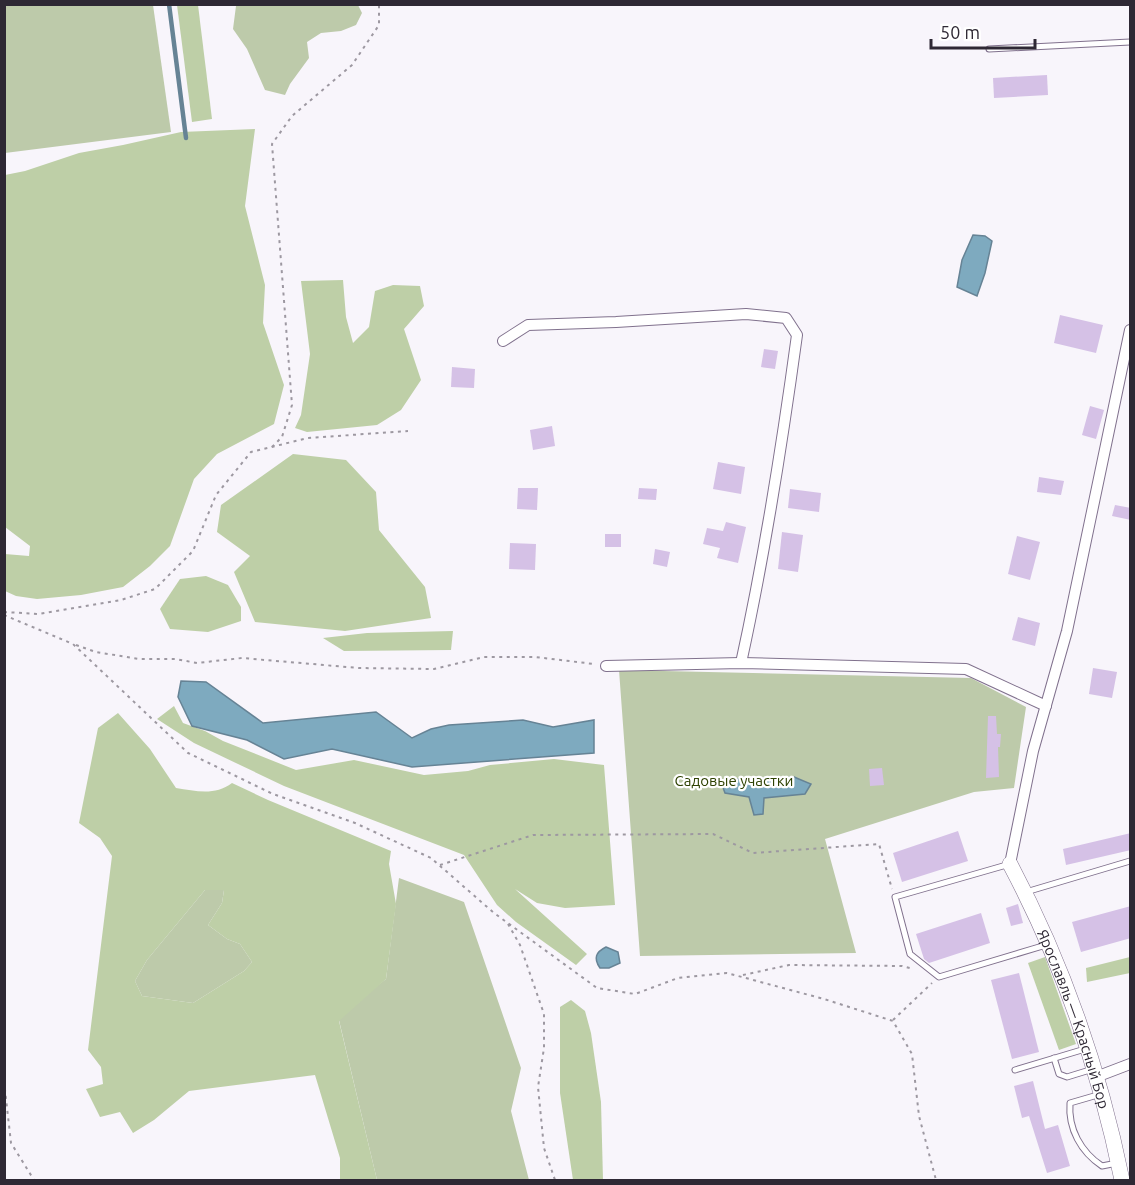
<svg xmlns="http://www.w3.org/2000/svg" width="1135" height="1185" viewBox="0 0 1135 1185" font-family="Ubuntu,sans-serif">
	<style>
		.green { fill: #bdcaaa }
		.forest { fill: #becfa7; fill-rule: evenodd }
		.water { fill: #7eaabf; stroke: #668395; stroke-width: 1.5 }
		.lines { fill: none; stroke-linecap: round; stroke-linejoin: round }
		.stream { stroke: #668395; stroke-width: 4.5 }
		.building { fill: #d5c1e6 }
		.lane-casing { stroke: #80718d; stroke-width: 7 }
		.street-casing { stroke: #80718d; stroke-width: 12 }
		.secondary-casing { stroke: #80718d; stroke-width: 16 }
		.path { stroke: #9d98a1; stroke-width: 2; stroke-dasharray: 3 4.5; stroke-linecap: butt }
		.lane { stroke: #fff; stroke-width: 5 }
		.street { stroke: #fff; stroke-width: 10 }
		.secondary { stroke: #fff; stroke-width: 15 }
		.labels { text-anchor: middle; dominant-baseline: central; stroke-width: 4.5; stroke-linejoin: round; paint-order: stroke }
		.park-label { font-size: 15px; fill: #2e4102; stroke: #fff }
		.street-label { font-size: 15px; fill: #2e2834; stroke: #fff }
	</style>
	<rect width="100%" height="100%" fill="#f8f5fb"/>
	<!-- green -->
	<g class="green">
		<polygon points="4,5 153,5 171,132 5,153"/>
		<polygon points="250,5 358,5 362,13 356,25 341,31 321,33 307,42 309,58 290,84 285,95 265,90 247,49 233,29 236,6"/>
		<polygon points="619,670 971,678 1026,707 1014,788 974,792 825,839 856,953 640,956"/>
		<polygon points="399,878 464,902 521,1068 511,1111 529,1180 377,1180 338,1016 386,979"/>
		<polygon points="205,890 224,890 222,903 208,925 227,939 240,944 252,962 244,971 193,1003 142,996 135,981 147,960"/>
	</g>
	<!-- forest -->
	<g class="forest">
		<polygon points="177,5 198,5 212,119 192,122"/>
		<polygon points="255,129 245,206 265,285 263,323 284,385 274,424 217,454 194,479 170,546 150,566 123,587 81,595 37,599 16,596 5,591 5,554 29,556 30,546 5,527 5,175 25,171 79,153 123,145 181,132"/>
		<polygon points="343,280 346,317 353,343 369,327 375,291 393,285 420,286 424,306 404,329 421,380 401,410 377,425 307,432 295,428 301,415 310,354 301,281"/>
		<polygon points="293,454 346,460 376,492 379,530 425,587 431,618 345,631 255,622 234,572 250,556 217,532 221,505"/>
		<polygon points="206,576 228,585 241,607 241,621 208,632 170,629 160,609 180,579"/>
		<polygon points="453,631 451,650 344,651 323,638 367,633"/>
		<polygon points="174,706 183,723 205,731 223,741 296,770 354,760 424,775 468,771 490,765 554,759 604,765 615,905 565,908 537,903 515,889 587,954 576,965 516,922 497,905 464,855 284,786 194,743 157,719"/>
		<path d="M118,713L150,749L176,788C196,791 215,796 232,783L268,800L391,851L389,864L396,904L386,979L339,1021L377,1180H340V1158L315,1075L189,1091L154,1120L133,1133L120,1112L100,1117L86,1089L103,1084L101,1067L88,1050L112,856L100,838L79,823L98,728ZM205,890H224L222,903L208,925L227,939L240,944L252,962L244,971L193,1003L142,996L135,981L147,960Z"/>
		<polygon points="1045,957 1076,1044 1059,1050 1028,963"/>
		<polygon points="1130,957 1130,973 1087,982 1086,968"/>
		<polygon points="571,1000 585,1011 591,1033 601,1102 603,1180 573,1180 560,1093 560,1007"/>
	</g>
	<!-- water -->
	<g class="water">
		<polygon points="973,235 985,236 992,241 985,273 977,296 957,287 962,260"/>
		<polygon points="181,681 206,682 263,723 376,712 412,738 431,729 449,725 523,720 553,727 594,720 594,753 412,767 332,749 284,759 247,740 192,726 178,697"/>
		<polygon points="794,777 811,784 805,794 764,798 763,814 754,815 749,797 725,793 722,785 736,779"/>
		<path d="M606,947L618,952L620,963L609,968H600C593,958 596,952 606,947Z"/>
	</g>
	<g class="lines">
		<!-- stream -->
		<polyline class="stream" points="169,4 186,138"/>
	</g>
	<!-- building -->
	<g class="building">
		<polygon points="1047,75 1048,95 994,98 993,78"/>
		<polygon points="1060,315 1103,325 1096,353 1054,343"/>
		<polygon points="764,349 778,351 775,369 761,367"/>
		<polygon points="452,367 475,369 474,388 451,387"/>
		<polygon points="1090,406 1104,410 1096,439 1082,435"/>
		<polygon points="552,426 555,446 533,450 530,430"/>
		<polygon points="718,462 745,467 741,494 713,489"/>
		<polygon points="1039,477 1064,481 1061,495 1037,492"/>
		<polygon points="518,488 538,488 537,510 517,509"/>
		<polygon points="639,488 657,489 656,500 638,499"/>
		<polygon points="790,489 821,493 819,512 788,508"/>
		<polygon points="1115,505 1131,508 1131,520 1112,516"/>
		<polygon points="726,522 746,527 738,563 717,558 720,548 703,544 707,528 723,531"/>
		<polygon points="782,532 803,535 798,572 778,569"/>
		<rect x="605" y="534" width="16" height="13"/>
		<polygon points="1017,536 1040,542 1030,580 1008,574"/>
		<polygon points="510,543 536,544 535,570 509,569"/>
		<polygon points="655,549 670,552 667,567 653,564"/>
		<polygon points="1018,617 1040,623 1035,646 1012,640"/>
		<polygon points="1093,668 1117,672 1112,698 1089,694"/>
		<polygon points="988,716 996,716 997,734 1001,734 1000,747 998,747 999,777 986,778"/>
		<polygon points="882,768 884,785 870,786 869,769"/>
		<polygon points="958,831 968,861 902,882 893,853"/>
		<polygon points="1131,833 1131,850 1066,865 1063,849"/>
		<polygon points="1018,904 1023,923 1011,926 1006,908"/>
		<polygon points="1131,906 1131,938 1081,952 1072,922"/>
		<polygon points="981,913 990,943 929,963 924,959 916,934"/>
		<polygon points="1019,973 1039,1052 1012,1059 991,980"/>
		<polygon points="1033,1081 1045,1129 1058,1125 1070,1166 1047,1173 1029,1116 1022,1118 1014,1086"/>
	</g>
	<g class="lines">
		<defs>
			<g id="lane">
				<polyline points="989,49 1130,42"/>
				<polyline points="1010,864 895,897 910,954 939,977 1046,945"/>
				<polyline points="1026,892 1130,861"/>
				<polyline points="1054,1058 1059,1074 1067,1077 1093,1069"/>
				<polyline points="1015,1070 1085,1049"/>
				<path d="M1101,1094L1070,1103C1068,1129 1081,1152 1102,1166L1117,1163"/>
			</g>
			<g id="street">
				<path d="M503,341L528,325L616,322L746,314L786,318L797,335C782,445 765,554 741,663"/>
				<polyline points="606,666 741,663 966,669 1046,706"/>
				<polyline points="1010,864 1033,751 1067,631 1130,330"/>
				<polyline points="1096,1077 1130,1064"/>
			</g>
			<g id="secondary">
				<path id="s1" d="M1010,864C1062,962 1100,1072 1122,1180"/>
			</g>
		</defs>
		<!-- lane casing -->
		<use href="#lane" class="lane-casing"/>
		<!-- street casing -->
		<use href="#street" class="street-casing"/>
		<!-- secondary casing -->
		<use href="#secondary" class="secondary-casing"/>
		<!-- path -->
		<g class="path">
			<polyline points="272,447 282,437 292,405 272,144 292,116 352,65 379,25 379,4"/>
			<polyline points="4,612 39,614 121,600 155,589 193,551 216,495 251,452 308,438 408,431"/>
			<polyline points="4,615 73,644 188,753 273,794 355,823 431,858 494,913 597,988 635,994 678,978 727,973 824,999 893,1021 912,1054 919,1116 936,1180"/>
			<polyline points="76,645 96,652 139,659 175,659 197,663 242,658 359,668 434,669 484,657 535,657 594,664"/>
			<polyline points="440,865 533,835 713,834 753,853 879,844 892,889"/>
			<polyline points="508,924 520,945 544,1014 544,1048 538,1087 544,1148 555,1180"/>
			<polyline points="743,975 789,965 902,966 913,969"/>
			<polyline points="893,1020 932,983"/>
			<polyline points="4,1081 11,1143 34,1180"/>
		</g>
		<!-- lane -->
		<use href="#lane" class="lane"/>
		<!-- street -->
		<use href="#street" class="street"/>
		<!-- secondary -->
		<use href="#secondary" class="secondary"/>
	</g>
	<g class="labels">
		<!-- park labels -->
		<g class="park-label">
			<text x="734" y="780">Садовые участки</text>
		</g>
		<!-- street labels -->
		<g class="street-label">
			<text stroke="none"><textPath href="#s1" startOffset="168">Ярославль — Красный Бор</textPath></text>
		</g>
	</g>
	<!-- border -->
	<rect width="1135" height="1185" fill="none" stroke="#2e2834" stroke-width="12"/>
	<!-- scale -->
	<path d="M931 39v9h104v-9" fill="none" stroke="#2e2834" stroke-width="3"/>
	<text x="940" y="39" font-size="18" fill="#2e2834" stroke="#ffffff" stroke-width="4.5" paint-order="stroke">50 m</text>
</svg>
